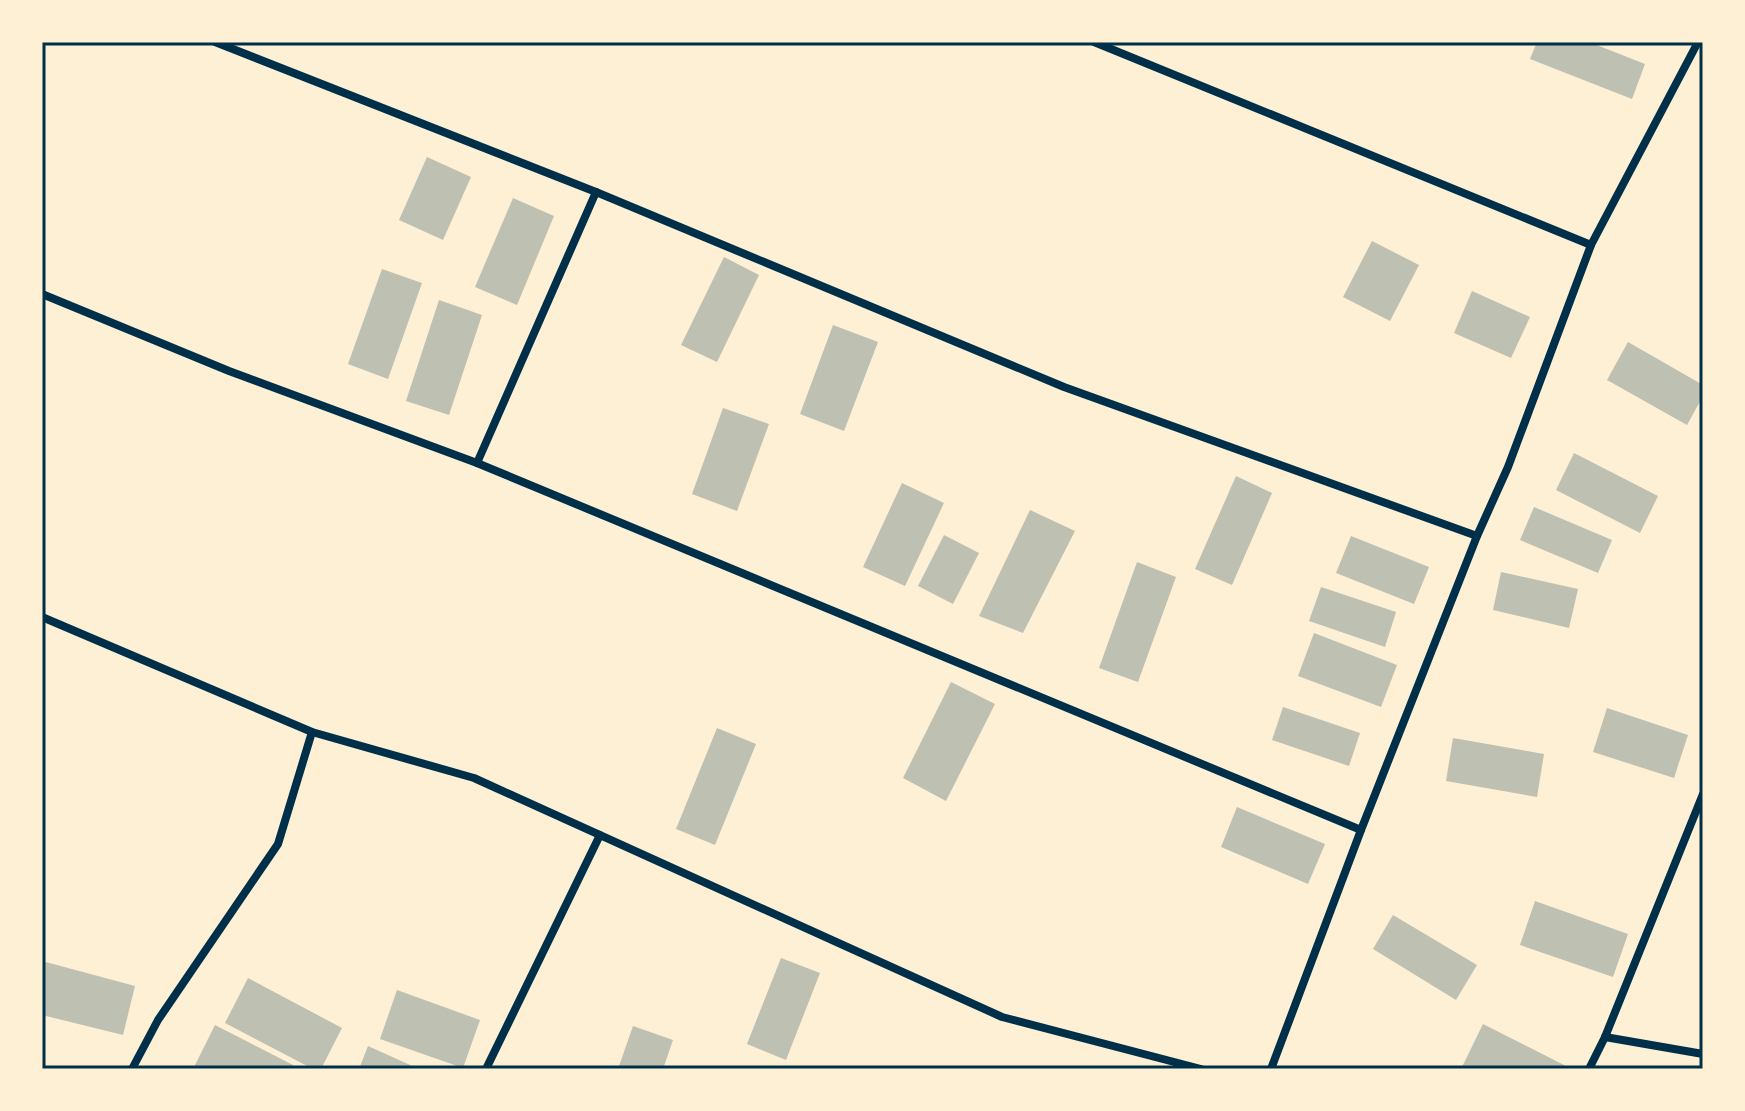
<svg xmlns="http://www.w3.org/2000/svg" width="1745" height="1111" viewBox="0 0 1745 1111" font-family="'Open Sans',sans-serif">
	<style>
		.building { fill: #bec0b2 }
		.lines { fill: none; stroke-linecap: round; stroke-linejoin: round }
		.minor { stroke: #003049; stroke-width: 8 }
		.neatline { fill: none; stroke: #003049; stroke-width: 3 }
	</style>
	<rect width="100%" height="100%" fill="#fdf0d5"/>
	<!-- building -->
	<g class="building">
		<polygon points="1537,42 1589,42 1645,64 1632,99 1530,59"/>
		<polygon points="427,157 471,177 443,240 399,220"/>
		<polygon points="513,198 554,216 517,305 475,287"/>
		<polygon points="1372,241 1419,265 1390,321 1343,297"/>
		<polygon points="724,257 759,275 717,362 681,345"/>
		<polygon points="382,269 422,283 388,379 348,364"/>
		<polygon points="1472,291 1530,317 1511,358 1454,333"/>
		<polygon points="439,300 482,315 449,415 406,401"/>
		<polygon points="833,325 878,342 844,431 800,414"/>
		<polygon points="1628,342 1703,385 1703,396 1687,425 1607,380"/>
		<polygon points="723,408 769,424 737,511 692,494"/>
		<polygon points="1574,453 1658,496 1640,533 1556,490"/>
		<polygon points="1236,476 1272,493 1232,585 1195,569"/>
		<polygon points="902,483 944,503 905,586 863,567"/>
		<polygon points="1534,507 1612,540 1598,573 1520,540"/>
		<polygon points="1030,510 1075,531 1023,633 979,616"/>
		<polygon points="944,535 979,553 953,604 918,586"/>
		<polygon points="1351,536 1429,567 1414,604 1336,573"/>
		<polygon points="1137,562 1176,577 1138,682 1099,668"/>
		<polygon points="1501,572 1578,589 1569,628 1493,610"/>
		<polygon points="1321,587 1396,612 1385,647 1309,621"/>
		<polygon points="1314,633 1397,665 1381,707 1298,676"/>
		<polygon points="951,682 995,704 946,801 903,778"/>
		<polygon points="1283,707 1360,733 1349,766 1272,740"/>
		<polygon points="1607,708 1688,735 1674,778 1593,752"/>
		<polygon points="717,728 756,744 715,845 676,829"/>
		<polygon points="1453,738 1544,754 1537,797 1446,781"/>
		<polygon points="1237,807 1325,844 1308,884 1221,847"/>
		<polygon points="1535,901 1628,934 1613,977 1520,945"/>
		<polygon points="1393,915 1477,965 1456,1000 1373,949"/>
		<polygon points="781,958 820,973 786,1060 747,1044"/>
		<polygon points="42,961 135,986 123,1035 42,1015"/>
		<polygon points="248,978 342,1028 321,1069 313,1069 225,1023"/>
		<polygon points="397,990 480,1020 463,1068 380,1039"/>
		<polygon points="1483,1024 1572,1069 1461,1069"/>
		<polygon points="215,1025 293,1065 292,1069 193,1069"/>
		<polygon points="633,1026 673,1040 663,1069 618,1069"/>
		<polygon points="368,1046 419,1069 359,1069"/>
	</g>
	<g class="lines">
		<!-- minor -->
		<g class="minor">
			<polyline points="215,42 596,192 1064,387 1477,536"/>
			<polyline points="1094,42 1591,245"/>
			<polyline points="42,294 229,371 477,463 1361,830"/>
			<polyline points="477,463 596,192"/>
			<polyline points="42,617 312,732 474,778 1002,1017 1201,1069"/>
			<polyline points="1605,1037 1703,1054"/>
			<polyline points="132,1069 158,1020 278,844 312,732"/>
			<polyline points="486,1069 600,835"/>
			<polyline points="1271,1069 1361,830 1477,536 1508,467 1591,245 1698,42"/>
			<polyline points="1589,1069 1605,1037 1703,794"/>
		</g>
	</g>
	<!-- border -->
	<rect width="1745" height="1111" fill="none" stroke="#fdf0d5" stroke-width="88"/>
	<rect x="44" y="44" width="1657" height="1023" class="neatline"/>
</svg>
